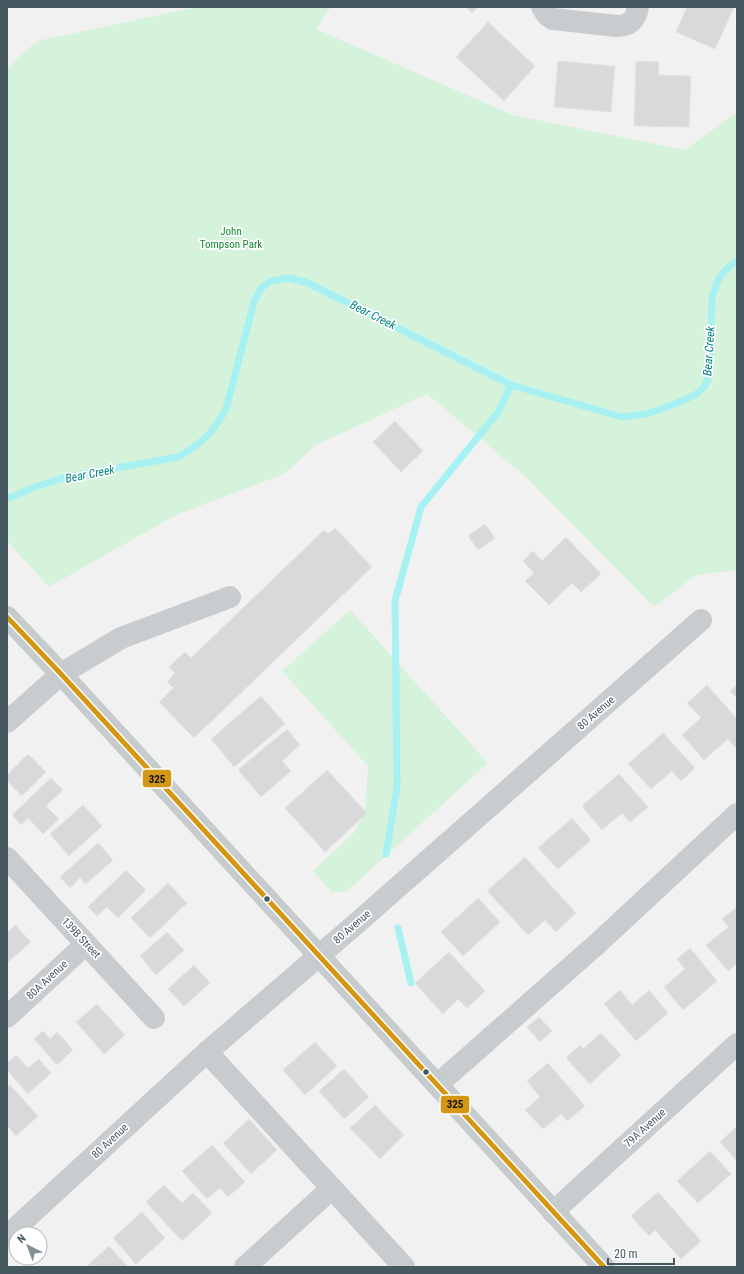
<svg xmlns="http://www.w3.org/2000/svg" width="744" height="1274" viewBox="0 0 744 1274" font-family="'Roboto Condensed',sans-serif">
	<style>
		.green { fill: #d5f2da }
		.lines { fill: none; stroke-linecap: round; stroke-linejoin: round }
		.stream { stroke: #a8f1f2; stroke-width: 7 }
		.building { fill: #d8d9da; stroke: #e3e3e4 }
		.minor { stroke: #c8ccce; stroke-width: 22 }
		.major { stroke: #c6cbcd; stroke-width: 22 }
		.bus-1-casing { stroke: #fff; stroke-width: 8 }
		.bus-1 { stroke: #d49713; stroke-width: 5 }
		.bus-dot { fill: #475960; stroke: #fff; stroke-width: 1.5 }
		.labels { text-anchor: middle; dominant-baseline: central; stroke-width: 3.5; stroke-linejoin: round; paint-order: stroke }
		.park-label { font-size: 11px; fill: #118734; stroke: #fff }
		.street-label { font-size: 11px; fill: #475960; stroke: #fff }
		.water-label { font-size: 12px; font-style: italic; fill: #078484; stroke: #fff }
		.line-badge { stroke: #fff; stroke-width: 1.5 }
		.pale-badge-label { font-size: 11px; text-anchor: middle; font-weight: bold; fill: #111 }
	</style>
	<rect width="100%" height="100%" fill="#f2f1f1"/>
	<!-- green -->
	<g class="green">
		<polygon points="197,7 331,7 316,29 513,115 685,150 737,112 737,570 696,575 654,607 527,478 427,394 316,445 284,474 176,515 49,587 7,541 7,68 37,41"/>
		<polygon points="350,610 488,763 346,892 332,892 313,871 354,833 365,811 368,766 282,671"/>
	</g>
	<g class="lines">
		<!-- stream -->
		<g class="stream">
			<path d="M7,499L32,488L66,477L178,457C200,445 214,432 226,409L254,302L261,288L271,281L289,278L308,283L511,385L622,417L646,414L675,404L695,395L704,387L709,377L712,298L718,280L727,268L737,261"/>
			<polyline points="386,854 397,787 395,601 421,507 499,411 511,385"/>
			<polyline points="398,928 411,983"/>
		</g>
	</g>
	<!-- building -->
	<g class="building">
		<polygon points="466,7 478,7 472,13"/>
		<polygon points="687,7 734,7 715,49 676,32"/>
		<polygon points="488,22 535,66 504,101 456,57"/>
		<polygon points="558,61 615,66 611,112 554,107"/>
		<polygon points="636,61 659,62 658,75 691,76 689,127 634,126"/>
		<polygon points="395,421 423,451 401,472 373,442"/>
		<polygon points="485,524 495,538 478,550 468,536"/>
		<polygon points="335,528 372,567 194,738 159,702 173,688 167,682 175,673 169,667 185,652 191,658 324,530 328,534"/>
		<polygon points="566,537 601,574 581,592 572,583 549,605 525,581 534,573 523,561 533,551 542,561"/>
		<polygon points="707,685 737,719 737,747 736,748 728,739 704,760 682,735 701,718 687,703"/>
		<polygon points="737,685 737,698 730,691"/>
		<polygon points="261,696 285,724 234,767 211,739"/>
		<polygon points="287,729 300,745 282,761 291,771 261,797 238,770"/>
		<polygon points="663,733 695,768 681,781 672,771 651,789 628,764"/>
		<polygon points="28,754 46,772 22,796 7,781 7,775"/>
		<polygon points="327,770 367,813 325,852 285,808"/>
		<polygon points="619,774 648,807 630,822 622,813 602,830 582,806"/>
		<polygon points="51,778 63,790 46,806 59,819 43,834 28,818 21,825 12,815"/>
		<polygon points="83,805 102,826 69,856 50,834"/>
		<polygon points="572,818 591,840 558,869 538,848"/>
		<polygon points="98,843 113,860 86,884 80,878 70,888 60,877"/>
		<polygon points="525,857 576,913 556,932 545,920 528,935 487,891"/>
		<polygon points="126,870 146,890 118,918 107,907 97,916 88,907"/>
		<polygon points="168,883 187,903 150,938 131,918"/>
		<polygon points="478,898 500,922 463,956 441,932"/>
		<polygon points="737,907 737,964 728,971 706,945 729,927 722,919"/>
		<polygon points="15,925 31,942 7,963 7,933"/>
		<polygon points="167,932 184,950 156,975 140,956"/>
		<polygon points="690,948 717,981 683,1010 664,987 685,969 677,959"/>
		<polygon points="449,952 485,991 467,1008 458,999 443,1014 415,983"/>
		<polygon points="194,965 210,983 184,1006 168,989"/>
		<polygon points="620,990 632,1005 649,990 668,1013 636,1041 604,1004"/>
		<polygon points="97,1004 125,1035 104,1054 76,1022"/>
		<polygon points="539,1017 552,1031 540,1042 527,1027"/>
		<polygon points="43,1031 50,1039 57,1032 73,1050 57,1065 34,1039"/>
		<polygon points="601,1033 621,1055 590,1084 566,1058 580,1045 583,1049"/>
		<polygon points="315,1042 337,1066 305,1095 283,1070"/>
		<polygon points="16,1055 28,1068 39,1059 51,1073 28,1094 7,1070 7,1063"/>
		<polygon points="548,1063 585,1106 567,1121 561,1114 543,1129 525,1110 540,1097 527,1081"/>
		<polygon points="344,1069 369,1097 344,1119 319,1091"/>
		<polygon points="10,1085 38,1116 16,1136 7,1125 7,1088"/>
		<polygon points="375,1105 404,1135 380,1159 350,1128"/>
		<polygon points="249,1119 277,1150 251,1174 223,1143"/>
		<polygon points="737,1126 737,1161 720,1142"/>
		<polygon points="212,1145 245,1182 228,1197 220,1188 207,1199 182,1171"/>
		<polygon points="710,1151 731,1174 698,1203 677,1181"/>
		<polygon points="164,1185 182,1203 193,1193 212,1213 182,1241 146,1202"/>
		<polygon points="658,1192 701,1241 681,1259 655,1230 649,1236 631,1216"/>
		<polygon points="142,1212 165,1238 136,1264 113,1238"/>
		<polygon points="109,1246 128,1267 86,1267"/>
	</g>
	<g class="lines">
		<!-- minor -->
		<g class="minor">
			<path d="M542,7L547,15L553,19L617,26C630,26 636,19 638,7"/>
			<polyline points="7,722 61,674 121,638 230,597"/>
			<polyline points="7,858 154,1018"/>
			<polyline points="7,1017 86,944"/>
			<polyline points="207,1052 404,1267"/>
			<polyline points="437,1085 597,944 737,814"/>
			<polyline points="553,1212 737,1044"/>
			<polyline points="7,1236 207,1052 357,923 701,620"/>
			<polyline points="245,1267 331,1189"/>
		</g>
		<!-- major -->
		<polyline class="major" points="7,617 61,674 604,1267"/>
		<defs>
			<polyline id="bus-1" points="7,617 61,674 604,1267"/>
		</defs>
		<!-- bus-1 casing -->
		<use href="#bus-1" class="bus-1-casing"/>
		<!-- bus-1 -->
		<use href="#bus-1" class="bus-1"/>
	</g>
	<!-- markers -->
	<g class="bus-dot">
		<circle cx="267" cy="899" r="3.5"/>
		<circle cx="426" cy="1072" r="3.5"/>
	</g>
	<g class="labels">
		<!-- park labels -->
		<g class="park-label">
			<text x="231" y="231">John<tspan x="231" dy="13">Tompson Park</tspan></text>
		</g>
		<!-- street labels -->
		<g class="street-label">
			<text transform="translate(596 713) rotate(-41)">80 Avenue</text>
			<text transform="translate(352 927) rotate(-41)">80 Avenue</text>
			<text transform="translate(81 938) rotate(47)">139B Street</text>
			<text transform="translate(47 980) rotate(-43)">80A Avenue</text>
			<text transform="translate(645 1128) rotate(-42)">79A Avenue</text>
			<text transform="translate(110 1141) rotate(-43)">80 Avenue</text>
		</g>
		<!-- water labels -->
		<g class="water-label">
			<text transform="translate(373 315) rotate(27)">Bear Creek</text>
			<text transform="translate(709 351) rotate(-86)">Bear Creek</text>
			<text transform="translate(90 474) rotate(-11)">Bear Creek</text>
		</g>
	</g>
	<g class="line-badge">
		<rect x="142" y="769" width="30" height="19" rx="4" fill="#d49713"/>
		<rect x="440" y="1095" width="30" height="19" rx="4" fill="#d49713"/>
	</g>
	<g class="pale-badge-label">
		<text x="157" y="783">325</text>
		<text x="455" y="1108">325</text>
	</g>
	<!-- border -->
	<rect width="744" height="1274" fill="none" stroke="#475960" stroke-width="16"/>
	<!-- north arrow -->
	<g transform="translate(28 1246) rotate(318)"><circle r="19" fill="#ffffff" stroke="#b5bdbf"/>
	<path d="M0-3L7 15L0 10L-7 15Z" fill="#838e93"/>
	<text y="-6" font-size="11" font-weight="bold" text-anchor="middle" fill="#475960">N</text>
	</g>
	<!-- scale -->
	<path d="M608 1258v6h66v-6" fill="none" stroke="#475960" stroke-width="2"/>
	<text x="614" y="1258" font-size="12" fill="#475960" stroke="#ffffff" stroke-width="3" paint-order="stroke">20 m</text>
</svg>
